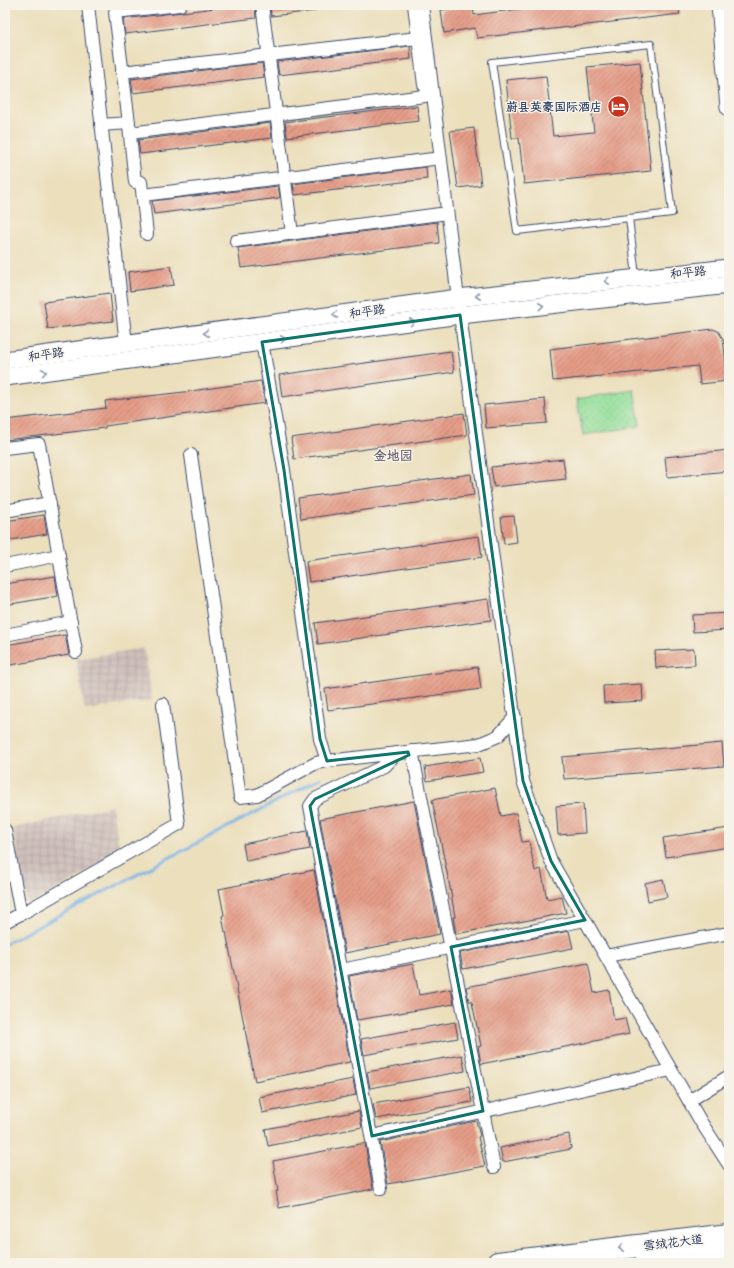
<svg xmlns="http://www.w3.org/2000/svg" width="734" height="1268" viewBox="0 0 734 1268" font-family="'Patrick Hand','LXGW WenKai TC',sans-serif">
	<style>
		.industrial { fill: url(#industrial-grid) }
		.grass { fill: url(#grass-dots); stroke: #58877c }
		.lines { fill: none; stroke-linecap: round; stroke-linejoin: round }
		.stream { stroke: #79b3ea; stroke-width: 3 }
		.building { fill: url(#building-hatch) }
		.lane-casing { stroke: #3a496c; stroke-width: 8 }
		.street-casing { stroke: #3a496c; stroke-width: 14 }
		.secondary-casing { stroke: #3a496c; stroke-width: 19 }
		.highway-casing { stroke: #3a496c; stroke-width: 24 }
		.lane { stroke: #fff; stroke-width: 6 }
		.street { stroke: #fff; stroke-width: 12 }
		.secondary { stroke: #fff; stroke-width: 17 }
		.highway { stroke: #fff; stroke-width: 22 }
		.oneway { stroke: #8d97ae }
		.marked { fill: none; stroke: #0f766e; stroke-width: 3; stroke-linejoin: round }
		.labels { text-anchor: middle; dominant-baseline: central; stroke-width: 3; stroke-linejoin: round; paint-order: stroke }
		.poi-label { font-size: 12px; font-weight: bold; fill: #1b2f5e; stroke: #f7f3e8; text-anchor: end }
		.street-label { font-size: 12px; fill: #1b2f5e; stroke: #f7f3e8 }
		.neighbourhood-label { font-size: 13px; font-weight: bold; fill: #62566d; stroke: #f7f3e8 }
	</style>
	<defs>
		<pattern id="industrial-grid" width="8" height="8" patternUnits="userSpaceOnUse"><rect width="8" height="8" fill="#cfc0bb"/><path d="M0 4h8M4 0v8" fill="none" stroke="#b1a5a3"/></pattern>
		<pattern id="grass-dots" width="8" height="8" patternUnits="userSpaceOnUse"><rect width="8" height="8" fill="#94df9b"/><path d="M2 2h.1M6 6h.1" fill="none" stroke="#7fc088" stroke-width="1.8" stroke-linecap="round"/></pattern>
		<pattern id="building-hatch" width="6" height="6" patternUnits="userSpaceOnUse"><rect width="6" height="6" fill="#e59d88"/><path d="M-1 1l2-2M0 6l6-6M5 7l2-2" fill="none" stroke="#b98072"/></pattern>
	</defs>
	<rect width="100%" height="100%" fill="#f7f3e8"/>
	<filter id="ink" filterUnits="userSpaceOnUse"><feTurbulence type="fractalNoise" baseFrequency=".025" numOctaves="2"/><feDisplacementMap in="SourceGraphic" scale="8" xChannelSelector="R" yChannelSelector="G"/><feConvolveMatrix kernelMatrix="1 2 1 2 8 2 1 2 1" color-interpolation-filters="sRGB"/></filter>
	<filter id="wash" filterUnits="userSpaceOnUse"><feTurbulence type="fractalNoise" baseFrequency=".012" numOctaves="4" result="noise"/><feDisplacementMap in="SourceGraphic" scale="16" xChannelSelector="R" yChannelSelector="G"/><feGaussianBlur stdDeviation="0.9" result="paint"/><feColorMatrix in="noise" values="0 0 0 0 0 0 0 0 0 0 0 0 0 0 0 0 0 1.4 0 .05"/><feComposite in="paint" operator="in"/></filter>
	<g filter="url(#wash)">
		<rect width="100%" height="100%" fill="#ebdfbc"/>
		<!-- industrial -->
		<g class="industrial">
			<polygon points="144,648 152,700 85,710 76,659"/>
			<polygon points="112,806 120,854 28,905 13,828"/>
		</g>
		<!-- grass -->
		<polygon class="grass" points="634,390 640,426 583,435 577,399"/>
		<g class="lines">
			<!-- stream -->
			<polyline class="stream" points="5,944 321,778"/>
		</g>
		<g id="blocks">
			<!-- building -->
			<g class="building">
				<polygon points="241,5 255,5 256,18 125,34 123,19"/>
				<polygon points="270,5 315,5 316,11 271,16"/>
				<polygon points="575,5 678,5 680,14 477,38 475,28 444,33 441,10 473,6 474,15 543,6 543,9"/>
				<polygon points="410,46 411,59 279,75 277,62"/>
				<polygon points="640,62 651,171 524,184 519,138 512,138 506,80 546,76 553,136 594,132 587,67"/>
				<polygon points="262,63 264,77 133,93 131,79"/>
				<polygon points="417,106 419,121 287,137 285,122"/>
				<polygon points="270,123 272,138 140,154 138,140"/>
				<polygon points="474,128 481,185 458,188 450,131"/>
				<polygon points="426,167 427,179 295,195 293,184"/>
				<polygon points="278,186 280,197 279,198 154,214 152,201"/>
				<polygon points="437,222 439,243 241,268 238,248"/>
				<polygon points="171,266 174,285 130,291 128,272"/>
				<polygon points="110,293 113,321 48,329 44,302"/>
				<polygon points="713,329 718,331 723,339 728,381 700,384 698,366 553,381 550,349"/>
				<polygon points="451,351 454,372 282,397 279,375"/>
				<polygon points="261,381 265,403 105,426 105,428 5,440 5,420 106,408 105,401 184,392"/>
				<polygon points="545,399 547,423 486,428 484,405"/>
				<polygon points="464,413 467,435 294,459 291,438"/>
				<polygon points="729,450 729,471 667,477 665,457"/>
				<polygon points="563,459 566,479 494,487 491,467"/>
				<polygon points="471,474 474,495 301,519 298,498"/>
				<polygon points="44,515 47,534 5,541 5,521"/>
				<polygon points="514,516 517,542 504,544 501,517"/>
				<polygon points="479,536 482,557 309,582 306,561"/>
				<polygon points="55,576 58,596 5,605 5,584"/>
				<polygon points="488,599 491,620 318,644 315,623"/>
				<polygon points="729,613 729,630 693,632 692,615"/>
				<polygon points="65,635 69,655 5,666 5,645"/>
				<polygon points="694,649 695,665 656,668 655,651"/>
				<polygon points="478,667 481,689 328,710 325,689"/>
				<polygon points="642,684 643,701 604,703 603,686"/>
				<polygon points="722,743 724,766 564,779 562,757"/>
				<polygon points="480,758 483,772 427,781 425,767"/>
				<polygon points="495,788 501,816 516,813 522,842 529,841 535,871 541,869 547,899 562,896 566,913 456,934 453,917 455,917 450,887 432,800"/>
				<polygon points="414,801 440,934 345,953 320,819"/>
				<polygon points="583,804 585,833 558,835 556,806"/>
				<polygon points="729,828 729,847 666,857 663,838"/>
				<polygon points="307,831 310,849 246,861 243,844"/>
				<polygon points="314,870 350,1062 255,1081 226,932 225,932 222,916 224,915 219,889"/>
				<polygon points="663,879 667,897 648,901 645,883"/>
				<polygon points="569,931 573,948 463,969 460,953"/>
				<polygon points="588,963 594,993 609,990 614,1020 625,1018 629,1034 481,1064 478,1047 481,1046 472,1002 469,1001 466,987"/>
				<polygon points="413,964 419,995 451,989 454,1004 357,1020 349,976"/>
				<polygon points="455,1022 458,1038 364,1055 361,1039"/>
				<polygon points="462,1055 465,1071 370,1088 367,1072"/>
				<polygon points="353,1079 356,1095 262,1113 259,1097"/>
				<polygon points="469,1087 472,1102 376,1119 373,1104"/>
				<polygon points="359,1111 362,1127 268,1146 265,1129"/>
				<polygon points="476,1121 480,1136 478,1137 485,1166 388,1184 380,1142"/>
				<polygon points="569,1134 571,1149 503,1162 500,1148"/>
				<polygon points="365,1143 373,1189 279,1208 276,1191 278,1191 273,1161"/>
			</g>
		</g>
	</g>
	<g filter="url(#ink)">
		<use href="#blocks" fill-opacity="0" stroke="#3a496c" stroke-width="1"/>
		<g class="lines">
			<defs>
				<polyline id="lane" points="629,218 672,213 651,44 492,62 517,231 629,218 636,276"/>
				<g id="street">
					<polyline points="88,5 126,344"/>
					<polyline points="262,5 292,234"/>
					<polyline points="414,5 424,85"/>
					<polyline points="422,5 460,315 523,781 551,861 701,1122 729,1165"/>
					<polyline points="124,11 180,5"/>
					<polyline points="122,72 418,38"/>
					<polyline points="101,125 129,123 115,12 124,11 124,5"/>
					<polyline points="129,126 135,182 141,182 147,234"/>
					<polyline points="130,133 425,96"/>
					<polyline points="143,195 433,159"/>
					<polyline points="236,241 440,214"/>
					<polyline points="5,448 39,444 76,652"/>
					<polyline points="191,455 240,797 257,795 316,763 327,761 320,739 284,470 262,342"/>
					<polyline points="5,511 50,503"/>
					<polyline points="5,566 59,555"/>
					<polyline points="5,635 71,622"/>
					<polyline points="412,751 494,1167"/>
					<polyline points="327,761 479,744 498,736 515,717"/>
					<polyline points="5,830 21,914 5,922"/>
					<polyline points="21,914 179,824 163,704"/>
					<polyline points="606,956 729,933"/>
					<polyline points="341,970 585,920"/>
					<polyline points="689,1101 729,1076"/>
					<polyline points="372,1136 671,1070"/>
					<polyline points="381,1189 310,806 315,799 384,766 397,753"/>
				</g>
				<g id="secondary">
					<polyline points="720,5 729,107"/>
					<polyline points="5,360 458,298 729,268"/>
					<polyline points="5,377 460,315 729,285"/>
				</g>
				<g id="highway">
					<polyline points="498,1263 729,1235"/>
					<polyline points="646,1263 729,1253"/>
				</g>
			</defs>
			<!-- lane casing -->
			<use href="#lane" class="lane-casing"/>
			<!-- street casing -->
			<use href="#street" class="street-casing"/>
			<!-- secondary casing -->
			<use href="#secondary" class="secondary-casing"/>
			<!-- highway casing -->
			<use href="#highway" class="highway-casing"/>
			<!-- lane -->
			<use href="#lane" class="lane"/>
			<!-- street -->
			<use href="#street" class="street"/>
			<!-- secondary -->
			<use href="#secondary" class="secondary"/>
			<!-- highway -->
			<use href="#highway" class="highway"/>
		</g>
		<!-- one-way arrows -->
		<defs><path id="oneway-chevron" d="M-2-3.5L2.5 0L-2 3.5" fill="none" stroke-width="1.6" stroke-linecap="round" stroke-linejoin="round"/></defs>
		<g class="oneway">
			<use href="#oneway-chevron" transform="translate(607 281) rotate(174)"/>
			<use href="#oneway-chevron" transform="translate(478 296) rotate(174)"/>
			<use href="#oneway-chevron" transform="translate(541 306) rotate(-6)"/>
			<use href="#oneway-chevron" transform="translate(335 315) rotate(172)"/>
			<use href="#oneway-chevron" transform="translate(412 322) rotate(-8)"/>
			<use href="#oneway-chevron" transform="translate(206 333) rotate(172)"/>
			<use href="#oneway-chevron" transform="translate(283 339) rotate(-8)"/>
			<use href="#oneway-chevron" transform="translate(44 372) rotate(-8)"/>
			<use href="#oneway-chevron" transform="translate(621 1248) rotate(173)"/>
		</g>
	</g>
	<!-- marked area -->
	<path class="marked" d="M460,315L523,781L551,861L585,920L451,947L483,1111L372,1136L310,806L315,799L409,755L408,752L327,761L320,739L284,470L262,342Z"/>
	<!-- icons -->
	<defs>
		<symbol id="hotel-disc" viewBox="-11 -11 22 22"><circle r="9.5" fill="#c8321e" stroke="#f7f3e8"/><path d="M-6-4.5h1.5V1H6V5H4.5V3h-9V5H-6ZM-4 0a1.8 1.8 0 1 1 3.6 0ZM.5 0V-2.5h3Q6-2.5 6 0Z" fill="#fff"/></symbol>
	</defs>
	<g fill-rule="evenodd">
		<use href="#hotel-disc" x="606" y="94" width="25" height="25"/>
	</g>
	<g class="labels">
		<!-- poi labels -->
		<g class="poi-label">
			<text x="602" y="106">蔚县英豪国际酒店</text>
		</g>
		<!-- street labels -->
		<g class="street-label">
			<text transform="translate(688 272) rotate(-6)">和平路</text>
			<text transform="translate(367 311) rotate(-8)">和平路</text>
			<text transform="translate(46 354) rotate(-8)">和平路</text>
			<text transform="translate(673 1242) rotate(-7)">雪绒花大道</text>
		</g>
		<!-- neighbourhood labels -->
		<g class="neighbourhood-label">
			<text x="393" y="455">金地园</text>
		</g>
	</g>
	<!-- margin -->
	<rect width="734" height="1268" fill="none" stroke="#f7f3e8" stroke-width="20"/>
</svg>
